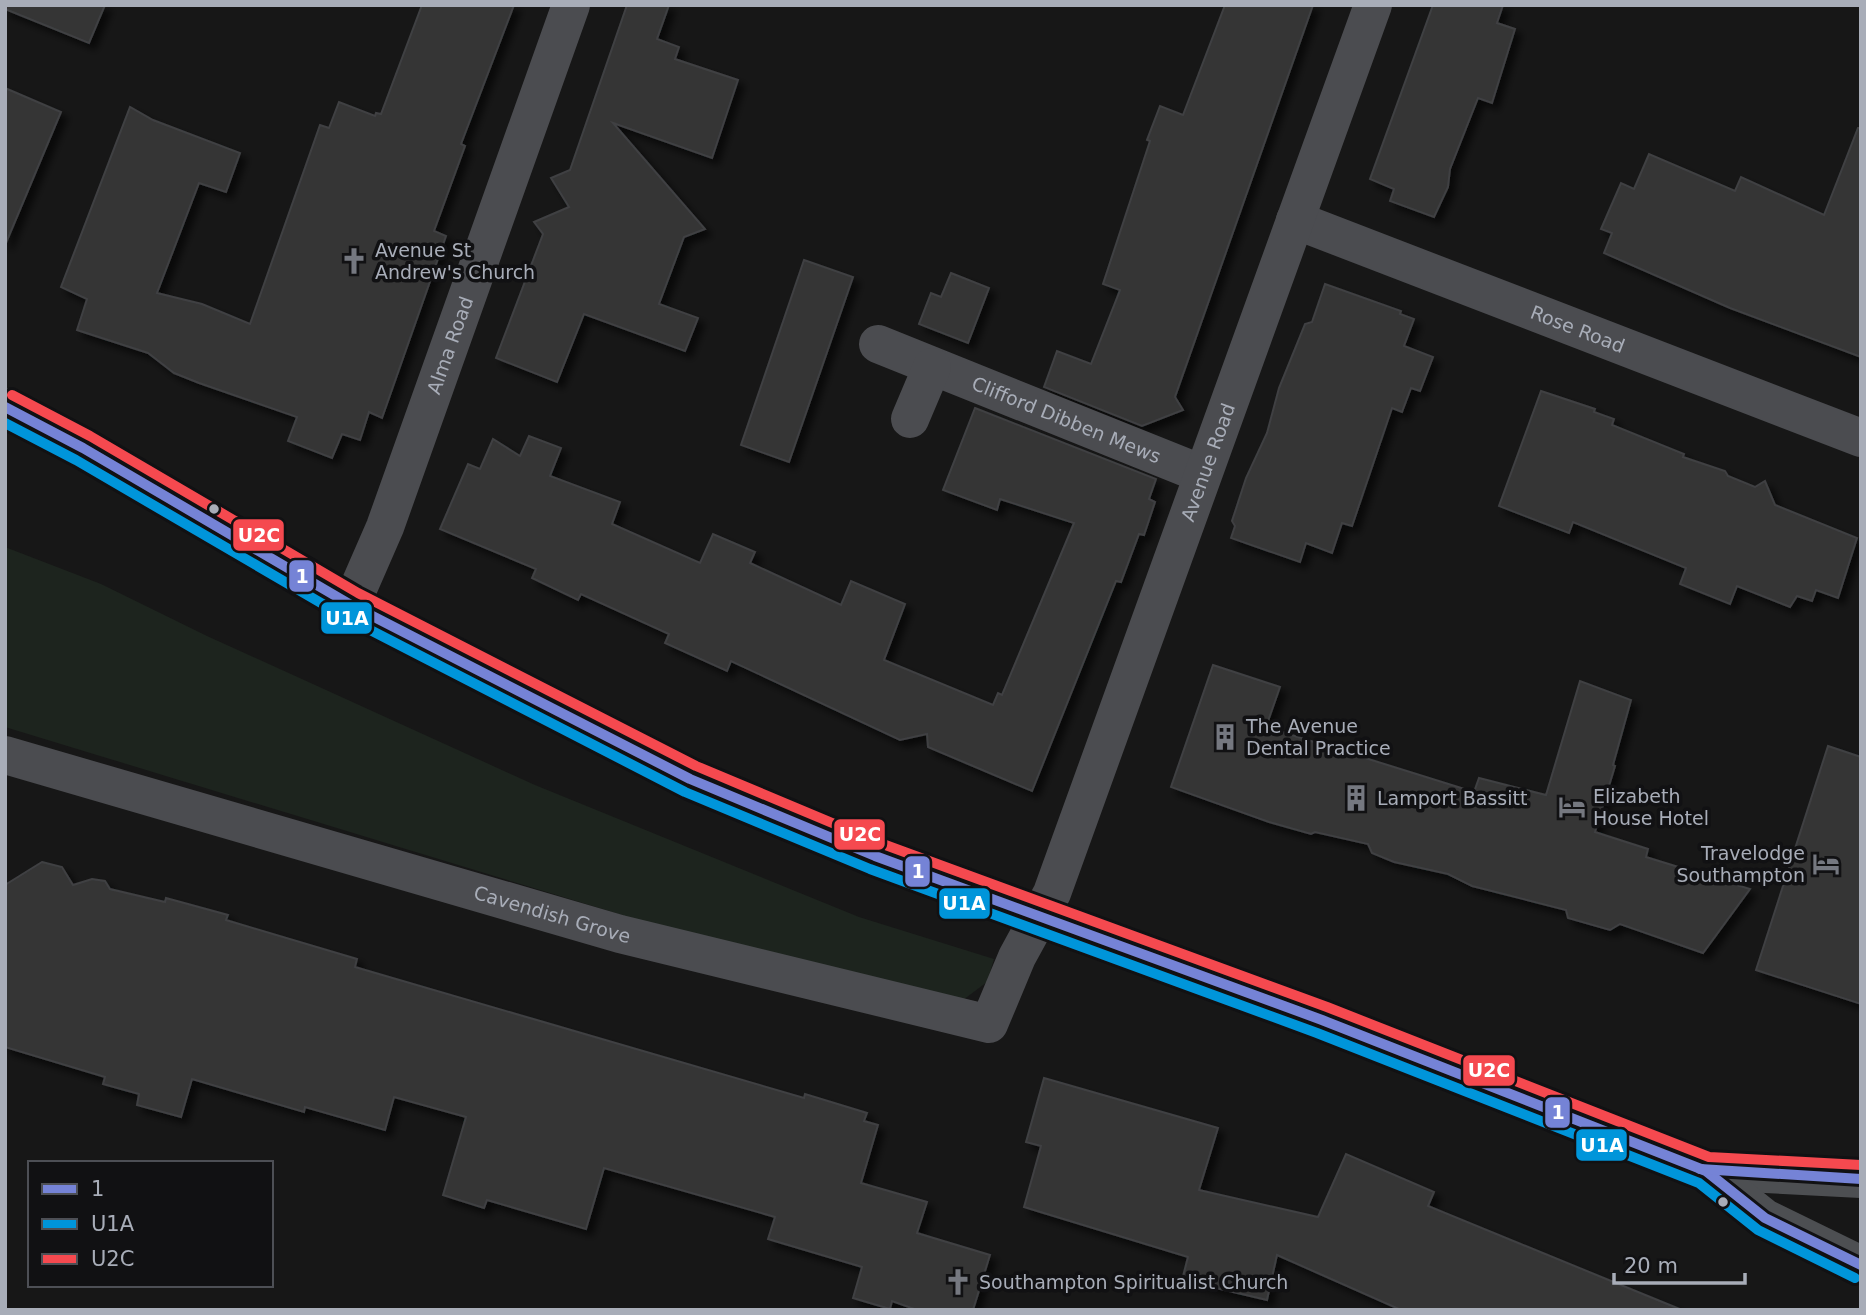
<svg xmlns="http://www.w3.org/2000/svg" width="1866" height="1315" viewBox="0 0 1866 1315" font-family="'DejaVu Sans',sans-serif">
	<style>
		.green { fill: #1d241e }
		.building { fill: #353536; stroke: #3f4043; stroke-width: 2; filter: url(#shadow) }
		.lines { fill: none; stroke-linecap: round; stroke-linejoin: round }
		.minor { stroke: #4b4c50; stroke-width: 38 }
		.major { stroke: #4d4f52; stroke-width: 38 }
		.bus-1-casing { stroke: #111113; stroke-width: 16 }
		.bus-2-casing { stroke: #111113; stroke-width: 16 }
		.bus-3-casing { stroke: #111113; stroke-width: 16 }
		.bus-1 { stroke: #7583d6; stroke-width: 10 }
		.bus-2 { stroke: #0095da; stroke-width: 10 }
		.bus-3 { stroke: #f5494f; stroke-width: 10 }
		.bus-dot { fill: #a8adb8; stroke: #111113; stroke-width: 2.5 }
		.labels { text-anchor: middle; dominant-baseline: central; stroke-width: 7; stroke-linejoin: round; paint-order: stroke }
		.poi-label { font-size: 19px; fill: #a8adb8; stroke: #111113; text-anchor: start }
		.street-label { font-size: 19px; fill: #a8adb8; stroke: #111113 }
		.line-badge { stroke: #111113; stroke-width: 2.5 }
		.badge-label { font-size: 19px; text-anchor: middle; font-weight: bold; fill: #fff }
	</style>
	<defs>
		<filter id="shadow"><feDropShadow dx="6" dy="6" stdDeviation="3.5" flood-color="#0009"/></filter>
	</defs>
	<rect width="100%" height="100%" fill="#171717"/>
	<!-- green -->
	<polygon class="green" points="5,547 101,584 207,636 535,785 859,917 994,959 987,982 959,1003 711,942 5,727"/>
	<!-- building -->
	<g class="building">
		<polygon points="5,5 105,5 89,43 5,9"/>
		<polygon points="422,5 514,5 461,144 465,146 434,231 446,236 382,418 369,412 360,440 342,434 332,458 288,441 297,417 199,383 174,373 148,353 77,330 87,299 61,287 130,107 153,120 240,153 226,192 199,183 157,293 202,304 250,324 320,125 329,128 339,102 375,116 376,113 381,114"/>
		<polygon points="627,5 669,5 657,39 679,47 675,59 738,80 712,158 613,123 705,229 684,237 659,304 698,318 685,351 584,314 557,382 496,358 543,234 534,222 569,207 551,178 570,170"/>
		<polygon points="1225,5 1313,5 1175,397 1183,410 1142,426 1044,387 1057,351 1091,364 1120,290 1103,284 1150,141 1147,140 1160,106 1183,115"/>
		<polygon points="1433,5 1503,5 1497,23 1515,29 1492,103 1478,98 1450,169 1448,187 1434,217 1390,201 1394,189 1370,179"/>
		<polygon points="5,88 61,112 6,243 5,243"/>
		<polygon points="1858,128 1861,128 1861,357 1730,308 1604,253 1612,233 1601,229 1621,183 1634,189 1649,154 1735,191 1741,177 1824,215"/>
		<polygon points="804,260 853,277 789,462 741,445"/>
		<polygon points="951,273 989,288 968,343 919,324 931,293 941,297"/>
		<polygon points="1325,284 1401,311 1400,314 1414,319 1404,346 1433,357 1420,391 1411,388 1402,412 1392,408 1352,526 1342,523 1332,553 1306,543 1300,562 1231,538 1235,526 1232,521 1246,478 1267,433 1279,388 1305,324 1312,322"/>
		<polygon points="1541,391 1595,409 1594,412 1614,419 1612,425 1684,454 1683,457 1725,471 1728,476 1755,487 1765,481 1775,505 1857,538 1838,598 1816,590 1812,601 1797,596 1790,607 1737,586 1730,604 1680,584 1686,568 1573,522 1569,533 1499,506"/>
		<polygon points="975,408 1156,479 1149,499 1155,502 1144,535 1139,534 1121,582 1116,581 1032,791 928,747 927,734 900,740 731,661 727,671 665,643 669,634 581,594 578,600 532,578 536,569 440,529 468,464 480,469 493,439 520,456 529,436 561,448 550,476 620,502 612,524 700,563 713,534 755,552 750,563 841,605 851,581 905,604 884,660 993,705 998,693 1002,695 1074,523 1000,499 997,510 943,490"/>
		<polygon points="1213,665 1280,687 1266,727 1474,792 1479,778 1546,795 1580,681 1631,700 1613,765 1615,766 1595,832 1648,849 1646,857 1750,889 1703,953 1620,924 1610,930 1568,918 1566,910 1472,886 1448,874 1394,862 1372,853 1368,844 1315,832 1311,834 1269,822 1171,787"/>
		<polygon points="1828,746 1861,757 1861,1004 1756,970"/>
		<polygon points="42,862 62,867 73,885 92,879 105,881 110,889 165,902 166,898 228,915 226,920 357,959 355,967 804,1098 805,1094 867,1113 864,1121 878,1125 861,1183 927,1202 917,1233 990,1255 973,1310 917,1310 892,1301 890,1309 853,1298 862,1267 768,1239 775,1217 604,1168 586,1229 487,1200 484,1208 443,1195 466,1117 394,1097 385,1130 305,1107 304,1112 192,1079 181,1117 137,1105 139,1094 103,1084 105,1077 5,1047 5,885"/>
		<polygon points="1044,1078 1218,1128 1199,1190 1318,1217 1346,1154 1434,1192 1428,1206 1682,1310 1401,1310 1277,1255 1267,1300 1182,1280 1188,1257 1024,1207 1041,1146 1026,1142"/>
	</g>
	<g class="lines">
		<!-- minor -->
		<g class="minor">
			<path id="s1" d="M1295,220L1861,438"/>
			<path id="s2" d="M878,344L1202,474"/>
			<polyline points="910,419 932,367"/>
			<path id="s3" d="M351,605L385,527L571,5"/>
			<path id="s4" d="M5,755L620,934L989,1024L1017,957L1052,893L1373,5"/>
		</g>
		<!-- major -->
		<g class="major">
			<polyline points="5,407 83,448 351,605 690,779 875,856 1322,1020 1706,1171 1861,1179"/>
			<polyline points="1706,1171 1765,1218 1861,1265"/>
		</g>
		<defs>
			<g id="bus-1">
				<polyline points="5,407 83,448 351,605 690,779 875,856 1322,1020 1706,1171 1765,1218 1861,1265"/>
				<polyline points="1700,1169 1861,1179"/>
			</g>
			<polyline id="bus-2" points="5,423 76,460 345,617 685,792 870,869 1317,1033 1699,1183 1758,1230 1855,1278"/>
			<polyline id="bus-3" points="12,395 90,436 358,593 696,766 880,843 1327,1007 1709,1157 1861,1165"/>
		</defs>
		<!-- bus-1 casing -->
		<use href="#bus-1" class="bus-1-casing"/>
		<!-- bus-2 casing -->
		<use href="#bus-2" class="bus-2-casing"/>
		<!-- bus-3 casing -->
		<use href="#bus-3" class="bus-3-casing"/>
		<!-- bus-1 -->
		<use href="#bus-1" class="bus-1"/>
		<!-- bus-2 -->
		<use href="#bus-2" class="bus-2"/>
		<!-- bus-3 -->
		<use href="#bus-3" class="bus-3"/>
	</g>
	<!-- icons -->
	<defs>
		<symbol id="church-bare" viewBox="-9 -9 18 18"><path d="M-1.2-6h2.4v3.5h3.3v2.4h-3.3V6h-2.4V-.1h-3.3v-2.4h3.3Z" fill="#757880" stroke="#111113" stroke-width="2.5" paint-order="stroke"/></symbol>
		<symbol id="building-bare" viewBox="-9 -9 18 18"><path d="M-4-6H4V6H1V3H-1V6H-4ZM-2.5-4.3h1.7v1.8h-1.7ZM.8-4.3h1.7v1.8H.8ZM-2.5-1h1.7V.8h-1.7ZM.8-1h1.7V.8H.8Z" fill="#757880" stroke="#111113" stroke-width="2.5" paint-order="stroke"/></symbol>
		<symbol id="hotel-bare" viewBox="-9 -9 18 18"><path d="M-6-4.5h1.5V1H6V5H4.5V3h-9V5H-6ZM-4 0a1.8 1.8 0 1 1 3.6 0ZM.5 0V-2.5h3Q6-2.5 6 0Z" fill="#757880" stroke="#111113" stroke-width="2.5" paint-order="stroke"/></symbol>
	</defs>
	<g fill-rule="evenodd">
		<use href="#church-bare" x="335" y="242" width="38" height="38"/>
		<use href="#building-bare" x="1206" y="718" width="38" height="38"/>
		<use href="#building-bare" x="1337" y="779" width="38" height="38"/>
		<use href="#hotel-bare" x="1553" y="788" width="38" height="38"/>
		<use href="#hotel-bare" x="1807" y="845" width="38" height="38"/>
		<use href="#church-bare" x="939" y="1263" width="38" height="38"/>
	</g>
	<!-- markers -->
	<g class="bus-dot">
		<circle cx="214" cy="509" r="6"/>
		<circle cx="1723" cy="1202" r="6"/>
	</g>
	<g class="labels">
		<!-- poi labels -->
		<g class="poi-label">
			<text x="375" y="250">Avenue St<tspan x="375" dy="22">Andrew's Church</tspan></text>
			<text x="1246" y="726">The Avenue<tspan x="1246" dy="22">Dental Practice</tspan></text>
			<text x="1593" y="796">Elizabeth<tspan x="1593" dy="22">House Hotel</tspan></text>
			<text x="1377" y="798">Lamport Bassitt</text>
			<text x="1805" y="853" text-anchor="end">Travelodge<tspan x="1805" dy="22">Southampton</tspan></text>
			<text x="979" y="1282">Southampton Spiritualist Church</text>
		</g>
		<!-- street labels -->
		<g class="street-label">
			<text stroke="none"><textPath href="#s1" startOffset="303">Rose Road</textPath></text>
			<text stroke="none"><textPath href="#s3" startOffset="278">Alma Road</textPath></text>
			<text stroke="none"><textPath href="#s2" startOffset="203">Clifford Dibben Mews</textPath></text>
			<text stroke="none"><textPath href="#s4" startOffset="1624">Avenue Road</textPath></text>
			<text stroke="none"><textPath href="#s4" startOffset="570">Cavendish Grove</textPath></text>
		</g>
	</g>
	<g class="line-badge">
		<rect x="232" y="518" width="53" height="34" rx="7" fill="#f5494f"/>
		<rect x="288" y="559" width="27" height="34" rx="7" fill="#7583d6"/>
		<rect x="320" y="601" width="53" height="34" rx="7" fill="#0095da"/>
		<rect x="833" y="818" width="53" height="33" rx="7" fill="#f5494f"/>
		<rect x="904" y="855" width="27" height="33" rx="7" fill="#7583d6"/>
		<rect x="938" y="887" width="53" height="33" rx="7" fill="#0095da"/>
		<rect x="1462" y="1054" width="54" height="33" rx="7" fill="#f5494f"/>
		<rect x="1544" y="1096" width="27" height="33" rx="7" fill="#7583d6"/>
		<rect x="1575" y="1128" width="53" height="34" rx="7" fill="#0095da"/>
	</g>
	<g class="badge-label">
		<text x="259" y="542">U2C</text>
		<text x="302" y="583">1</text>
		<text x="347" y="625">U1A</text>
		<text x="860" y="841">U2C</text>
		<text x="918" y="878">1</text>
		<text x="964" y="910">U1A</text>
		<text x="1489" y="1077">U2C</text>
		<text x="1558" y="1119">1</text>
		<text x="1602" y="1152">U1A</text>
	</g>
	<!-- border -->
	<rect width="1866" height="1315" fill="none" stroke="#a8adb8" stroke-width="14"/>
	<!-- legend -->
	<rect x="28" y="1161" width="245" height="126" fill="#111113" stroke="#4d4f55" stroke-width="2"/>
	<rect x="42" y="1184" width="35" height="10" fill="#7583d6" stroke="#4d4f55" stroke-width="2"/>
	<text x="91" y="1196" font-size="21" fill="#a8adb8">1</text>
	<rect x="42" y="1219" width="35" height="10" fill="#0095da" stroke="#4d4f55" stroke-width="2"/>
	<text x="91" y="1231" font-size="21" fill="#a8adb8">U1A</text>
	<rect x="42" y="1254" width="35" height="10" fill="#f5494f" stroke="#4d4f55" stroke-width="2"/>
	<text x="91" y="1266" font-size="21" fill="#a8adb8">U2C</text>
	<!-- scale -->
	<path d="M1614 1273v10h131v-10" fill="none" stroke="#a8adb8" stroke-width="3.5"/>
	<text x="1624" y="1273" font-size="21" fill="#a8adb8" stroke="#111113" stroke-width="5" paint-order="stroke">20 m</text>
</svg>
